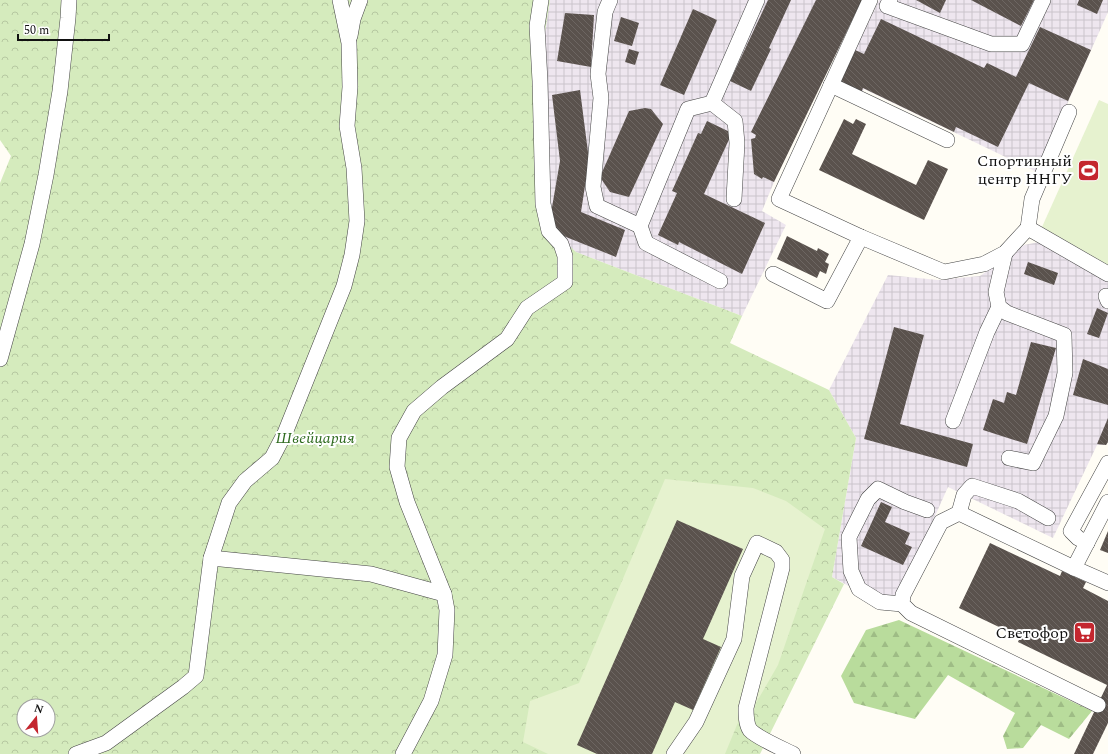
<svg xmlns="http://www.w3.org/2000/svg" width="1108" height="754" viewBox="0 0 1108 754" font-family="Spectral,serif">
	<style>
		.industrial { fill: url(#industrial-grid) }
		.forest { fill: url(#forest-firs) }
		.park { fill: url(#park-crowns); fill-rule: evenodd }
		.pitch { fill: #e6f2cf }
		.building { fill: url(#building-back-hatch) }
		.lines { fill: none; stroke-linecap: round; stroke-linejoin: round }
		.minor-casing { stroke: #444; stroke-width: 16 }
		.minor { stroke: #fff; stroke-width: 15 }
		.labels { text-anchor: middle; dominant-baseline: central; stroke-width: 4; stroke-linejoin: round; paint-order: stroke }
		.poi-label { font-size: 16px; fill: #111; stroke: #fff; text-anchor: end }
		.park-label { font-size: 16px; font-style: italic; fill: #2f6b1f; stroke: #fff }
	</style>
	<defs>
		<pattern id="industrial-grid" width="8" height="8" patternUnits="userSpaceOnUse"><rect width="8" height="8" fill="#eee6ef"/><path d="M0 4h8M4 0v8" fill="none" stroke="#cbc4cc"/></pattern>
		<pattern id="forest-firs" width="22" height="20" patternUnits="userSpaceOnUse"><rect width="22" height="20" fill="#b9dc9c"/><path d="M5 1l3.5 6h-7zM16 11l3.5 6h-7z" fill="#9ebc85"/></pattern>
		<pattern id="park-crowns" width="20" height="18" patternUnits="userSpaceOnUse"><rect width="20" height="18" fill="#d5ebbd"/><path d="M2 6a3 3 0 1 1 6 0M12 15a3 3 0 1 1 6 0" fill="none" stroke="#b6c8a1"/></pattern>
		<pattern id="building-back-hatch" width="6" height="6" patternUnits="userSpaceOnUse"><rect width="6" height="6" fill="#5a524d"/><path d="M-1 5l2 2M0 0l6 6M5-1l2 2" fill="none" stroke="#6d6662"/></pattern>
	</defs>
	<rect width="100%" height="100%" fill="#fffdf5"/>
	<!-- industrial -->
	<g class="industrial">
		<polygon points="550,0 862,0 789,150 774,182 762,211 786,225 742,316 576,252 551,230 544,38"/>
		<polygon points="879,0 1108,0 1108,12 1037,172 864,89 861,94 839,84"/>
		<polygon points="1039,242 1108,281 1108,442 1106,445 1097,445 1053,538 948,487 893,610 832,577 856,438 829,390 888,275 938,280 980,276 1024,245"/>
	</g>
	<!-- forest -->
	<polygon class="forest" points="899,620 1092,711 1069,739 1041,725 1023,748 1007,749 1003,736 1015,713 948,675 915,719 854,703 841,676 866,630"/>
	<!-- park -->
	<path class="park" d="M0,0H550L544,38L552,230L576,252L742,316L730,343L829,390L856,438L832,577L844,584L760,754H0V183L11,156L0,140ZM24,706H48V730H24Z"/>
	<!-- pitch -->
	<g class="pitch">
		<polygon points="1099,100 1108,104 1108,265 1042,227"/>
		<polygon points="665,479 753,488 786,501 825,529 778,665 756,703 753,716 739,720 725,754 548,754 523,742 530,701 579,683"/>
	</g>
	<!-- building -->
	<g class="building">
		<polygon points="768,0 791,0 769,48 771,49 751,91 730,81"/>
		<polygon points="816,0 862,0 774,182 763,177 762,179 754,174 751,139 755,138 756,135 751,132"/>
		<polygon points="916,0 946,0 940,13"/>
		<polygon points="971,0 1034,0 1021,26"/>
		<polygon points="1079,0 1103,0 1097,14 1077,5"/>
		<polygon points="693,9 717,20 684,95 660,85"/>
		<polygon points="565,13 594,15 591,67 557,61"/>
		<polygon points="621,17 639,23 632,46 614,41"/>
		<polygon points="881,19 984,68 987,63 1016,77 1040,27 1091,50 1068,101 1029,83 998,147 956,127 954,132 863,88 861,94 839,84 855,50 864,54"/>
		<polygon points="629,49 639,52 635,65 625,62"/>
		<polygon points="580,90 589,160 581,212 625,230 616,257 566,237 558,233 555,228 551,213 560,161 552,95"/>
		<polygon points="645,108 651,109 663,124 629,197 610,192 600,177 629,111"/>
		<polygon points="844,119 853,124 856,119 866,124 852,154 916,185 928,160 948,169 924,220 819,170"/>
		<polygon points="707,121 732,133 704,194 765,223 742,274 679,242 678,245 658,235 677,193 672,191 698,133 701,134"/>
		<polygon points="787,236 817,251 818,248 829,254 825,262 829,264 826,274 820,271 817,278 777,259"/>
		<polygon points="1028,262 1058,273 1054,285 1024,274"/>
		<polygon points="1097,308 1108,313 1099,338 1087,334"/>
		<polygon points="894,327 924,335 900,424 973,444 967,467 864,439"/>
		<polygon points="1031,342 1056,348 1027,444 983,430 993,399 1004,403 1007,392 1016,395"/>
		<polygon points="1083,359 1108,369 1108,405 1073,395"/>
		<polygon points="1108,418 1108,442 1106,445 1097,444"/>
		<polygon points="881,502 892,507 885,522 910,533 905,544 912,547 903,565 861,546"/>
		<polygon points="677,520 743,549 703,639 721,647 693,710 675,702 652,754 597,754 577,745"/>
		<polygon points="1108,531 1108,553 1100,550"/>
		<polygon points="990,543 1060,576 1062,571 1086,582 1083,588 1108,601 1108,723 1093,754 1074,754 1107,685 1018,642 1020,637 959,608"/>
	</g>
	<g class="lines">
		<defs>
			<g id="minor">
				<polyline points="610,0 605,12 598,74 601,98 593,187 597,206 640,226"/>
				<polyline points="870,0 779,199 861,237 944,272 984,264 1005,253 1028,228 1108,274"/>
				<polyline points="890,0 887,6 991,44 1022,44 1043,0"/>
				<polyline points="350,36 353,19 360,0"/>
				<polyline points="831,85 947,140"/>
				<polyline points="712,103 688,109 640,226 646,243 720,281"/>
				<polyline points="734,199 737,143 735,121 712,103 757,0"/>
				<polyline points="1028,228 1032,199 1069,112"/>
				<polyline points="1005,253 996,292 999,307 1007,313 1064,335 1065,373 1056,416 1033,463 1009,458"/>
				<polyline points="773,274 827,301 861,237"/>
				<polyline points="1106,296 1108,301"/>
				<polyline points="0,359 32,244 46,175 60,91 68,18 69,0"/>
				<polyline points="953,421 987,332 999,307"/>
				<polyline points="959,513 964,495 972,486 1018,501 1048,518"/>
				<polyline points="1087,543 1078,538 1071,531 1108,463"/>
				<polyline points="211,558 371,574 444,594"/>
				<polyline points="1074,568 1108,502"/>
				<polyline points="902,604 880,602 859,589 851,571 849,537 868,499 878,489 905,502 927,510"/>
				<polyline points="1098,705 911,613 902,604 903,595 941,522 959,513 1074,568 1108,583"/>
				<polyline points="76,754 106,743 183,687 196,676 211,558 229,503 245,481 272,458 285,433 344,286 352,255 357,221 354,168 347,126 350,87 349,43 340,0"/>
				<polyline points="403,754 431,701 445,655 447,610 444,594 407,502 397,467 399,438 414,411 442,387 507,339 527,308 565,282 565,256 561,244 549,231 543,204 540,81 537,26 541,0"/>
				<path d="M674,754L696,722L734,639L742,576L757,543L776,552L782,560V568L746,708C746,715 746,724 750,730C756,737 783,749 793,754"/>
			</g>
		</defs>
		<!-- minor casing -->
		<use href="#minor" class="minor-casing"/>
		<!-- minor -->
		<use href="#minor" class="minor"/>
	</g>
	<!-- icons -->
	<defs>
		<symbol id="stadium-square" viewBox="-11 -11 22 22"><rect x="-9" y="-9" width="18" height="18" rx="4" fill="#c4262e" stroke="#fff"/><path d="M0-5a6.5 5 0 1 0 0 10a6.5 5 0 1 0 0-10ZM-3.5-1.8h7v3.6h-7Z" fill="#fff"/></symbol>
		<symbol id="supermarket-square" viewBox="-11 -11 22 22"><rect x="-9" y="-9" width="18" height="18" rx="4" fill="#c4262e" stroke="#fff"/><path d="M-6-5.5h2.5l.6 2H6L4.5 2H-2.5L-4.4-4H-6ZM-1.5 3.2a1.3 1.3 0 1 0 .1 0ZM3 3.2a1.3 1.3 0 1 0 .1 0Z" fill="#fff"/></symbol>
	</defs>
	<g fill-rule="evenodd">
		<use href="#stadium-square" x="1076" y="158" width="25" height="25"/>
		<use href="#supermarket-square" x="1072" y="620" width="25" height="25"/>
	</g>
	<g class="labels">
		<!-- poi labels -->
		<g class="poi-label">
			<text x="1072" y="161">Спортивный<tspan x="1072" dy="18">центр ННГУ</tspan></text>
			<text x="1068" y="633">Светофор</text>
		</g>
		<!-- park labels -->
		<g class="park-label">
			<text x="315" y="438">Швейцария</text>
		</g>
	</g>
	<!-- north arrow -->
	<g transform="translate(36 718) rotate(17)"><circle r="19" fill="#ffffff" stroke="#a0a0a0"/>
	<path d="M0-3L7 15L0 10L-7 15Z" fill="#c4262e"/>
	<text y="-6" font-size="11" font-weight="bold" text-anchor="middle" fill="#111111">N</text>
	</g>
	<!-- scale -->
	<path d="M18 34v6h91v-6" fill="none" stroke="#111111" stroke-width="2"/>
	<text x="24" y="34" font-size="12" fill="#111111" stroke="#ffffff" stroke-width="3" paint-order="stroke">50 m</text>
</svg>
